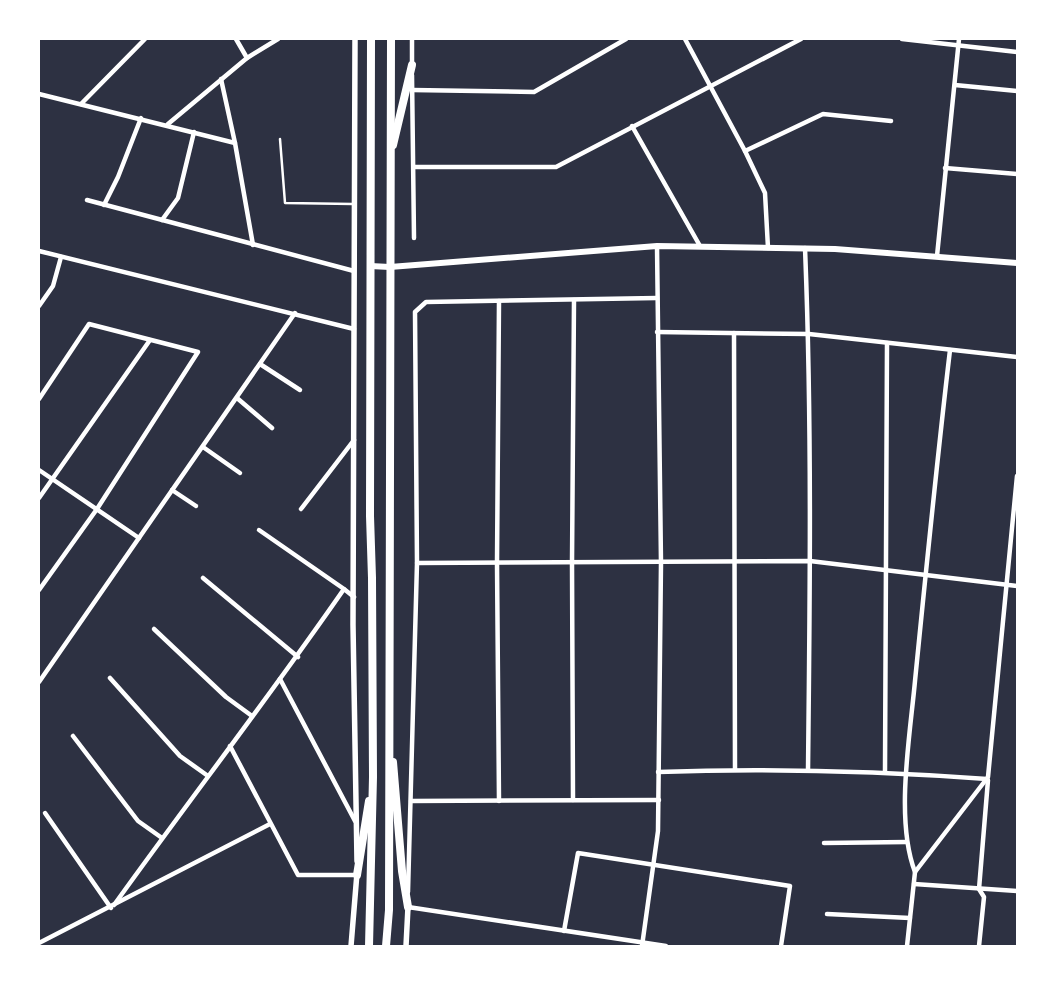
<svg xmlns="http://www.w3.org/2000/svg" width="1056" height="985" viewBox="0 0 1056 985" font-family="Signika,sans-serif">
	<style>
		.lines { fill: none; stroke-linecap: round; stroke-linejoin: round }
		.service { stroke: #fff; stroke-width: 2.5 }
		.minor { stroke: #fff; stroke-width: 4.5 }
		.tertiary { stroke: #fff; stroke-width: 5.5 }
		.secondary { stroke: #fff; stroke-width: 6 }
		.primary { stroke: #fff; stroke-width: 8 }
	</style>
	<rect width="100%" height="100%" fill="#2d3142"/>
	<g class="lines">
		<!-- service -->
		<polyline class="service" points="280,139 285,203 353,204"/>
		<!-- minor -->
		<g class="minor">
			<polyline points="236,39 247,58"/>
			<polyline points="685,39 745,151 765,193 768,248"/>
			<polyline points="902,39 1017,52"/>
			<polyline points="412,67 412,39"/>
			<polyline points="412,75 414,238"/>
			<polyline points="221,79 235,143 253,245"/>
			<polyline points="955,85 1017,91"/>
			<polyline points="412,90 534,92 626,39"/>
			<polyline points="39,94 235,143"/>
			<polyline points="81,104 145,39"/>
			<polyline points="168,124 247,58 278,39"/>
			<polyline points="632,126 700,246"/>
			<polyline points="745,151 823,114 891,121"/>
			<polyline points="414,167 556,167 801,39"/>
			<polyline points="945,168 1017,174"/>
			<polyline points="87,200 354,271"/>
			<polyline points="104,205 118,177 141,118"/>
			<polyline points="162,220 178,198 194,132"/>
			<path d="M805,248C812,422 810,596 808,770"/>
			<polyline points="39,251 354,329"/>
			<polyline points="937,256 959,39"/>
			<polyline points="39,306 53,286 61,257"/>
			<polyline points="657,332 809,334 1017,357"/>
			<polyline points="734,333 735,769"/>
			<polyline points="260,364 300,390"/>
			<polyline points="237,398 272,428"/>
			<polyline points="39,399 89,324 198,352 97,509 39,590"/>
			<polyline points="203,447 240,473"/>
			<polyline points="39,470 139,538"/>
			<polyline points="172,490 196,506"/>
			<polyline points="39,498 150,340"/>
			<polyline points="301,509 354,440"/>
			<polyline points="259,530 344,589"/>
			<polyline points="417,563 810,561 1017,586"/>
			<polyline points="203,578 298,657"/>
			<polyline points="154,629 226,697 252,716"/>
			<polyline points="110,678 180,756 208,776"/>
			<polyline points="280,679 355,821"/>
			<polyline points="39,682 295,313"/>
			<polyline points="73,736 138,821 162,838"/>
			<polyline points="230,746 298,875 357,875"/>
			<path d="M658,772C768,768 877,771 987,779"/>
			<polyline points="885,772 887,343"/>
			<polyline points="573,800 572,563 574,300"/>
			<polyline points="411,801 659,800"/>
			<polyline points="499,801 497,563 499,301"/>
			<polyline points="45,813 111,908"/>
			<polyline points="824,843 907,842"/>
			<path d="M915,872C895,820 910,736 915,681C926,570 937,460 950,350"/>
			<polyline points="914,884 1017,891"/>
			<polyline points="408,892 417,563 415,312 426,302 657,298"/>
			<path d="M114,905C190,799 270,696 344,589L354,597"/>
			<polyline points="408,907 666,946"/>
			<polyline points="827,914 910,918"/>
			<polyline points="564,931 578,853 790,886 781,946"/>
			<polyline points="39,943 270,824"/>
			<polyline points="642,946 658,831 661,563 657,246"/>
			<polyline points="907,946 915,872 988,777 1017,476"/>
			<polyline points="979,946 984,897 979,889 988,780"/>
		</g>
		<!-- tertiary -->
		<g class="tertiary">
			<polyline points="355,39 353,625 357,861"/>
			<polyline points="351,946 357,873"/>
			<polyline points="406,946 408,907"/>
		</g>
		<!-- secondary -->
		<polyline class="secondary" points="370,266 390,267 657,246 835,249 1017,263"/>
		<!-- primary -->
		<g class="primary">
			<polyline points="393,145 412,65"/>
			<polyline points="393,762 402,871 408,907"/>
			<polyline points="357,875 369,801"/>
			<polyline points="369,946 373,777 372,578 370,516 371,39"/>
			<polyline points="386,946 389,910 391,39"/>
		</g>
	</g>
	<!-- border -->
	<rect width="1056" height="985" fill="none" stroke="#ffffff" stroke-width="80"/>
</svg>
